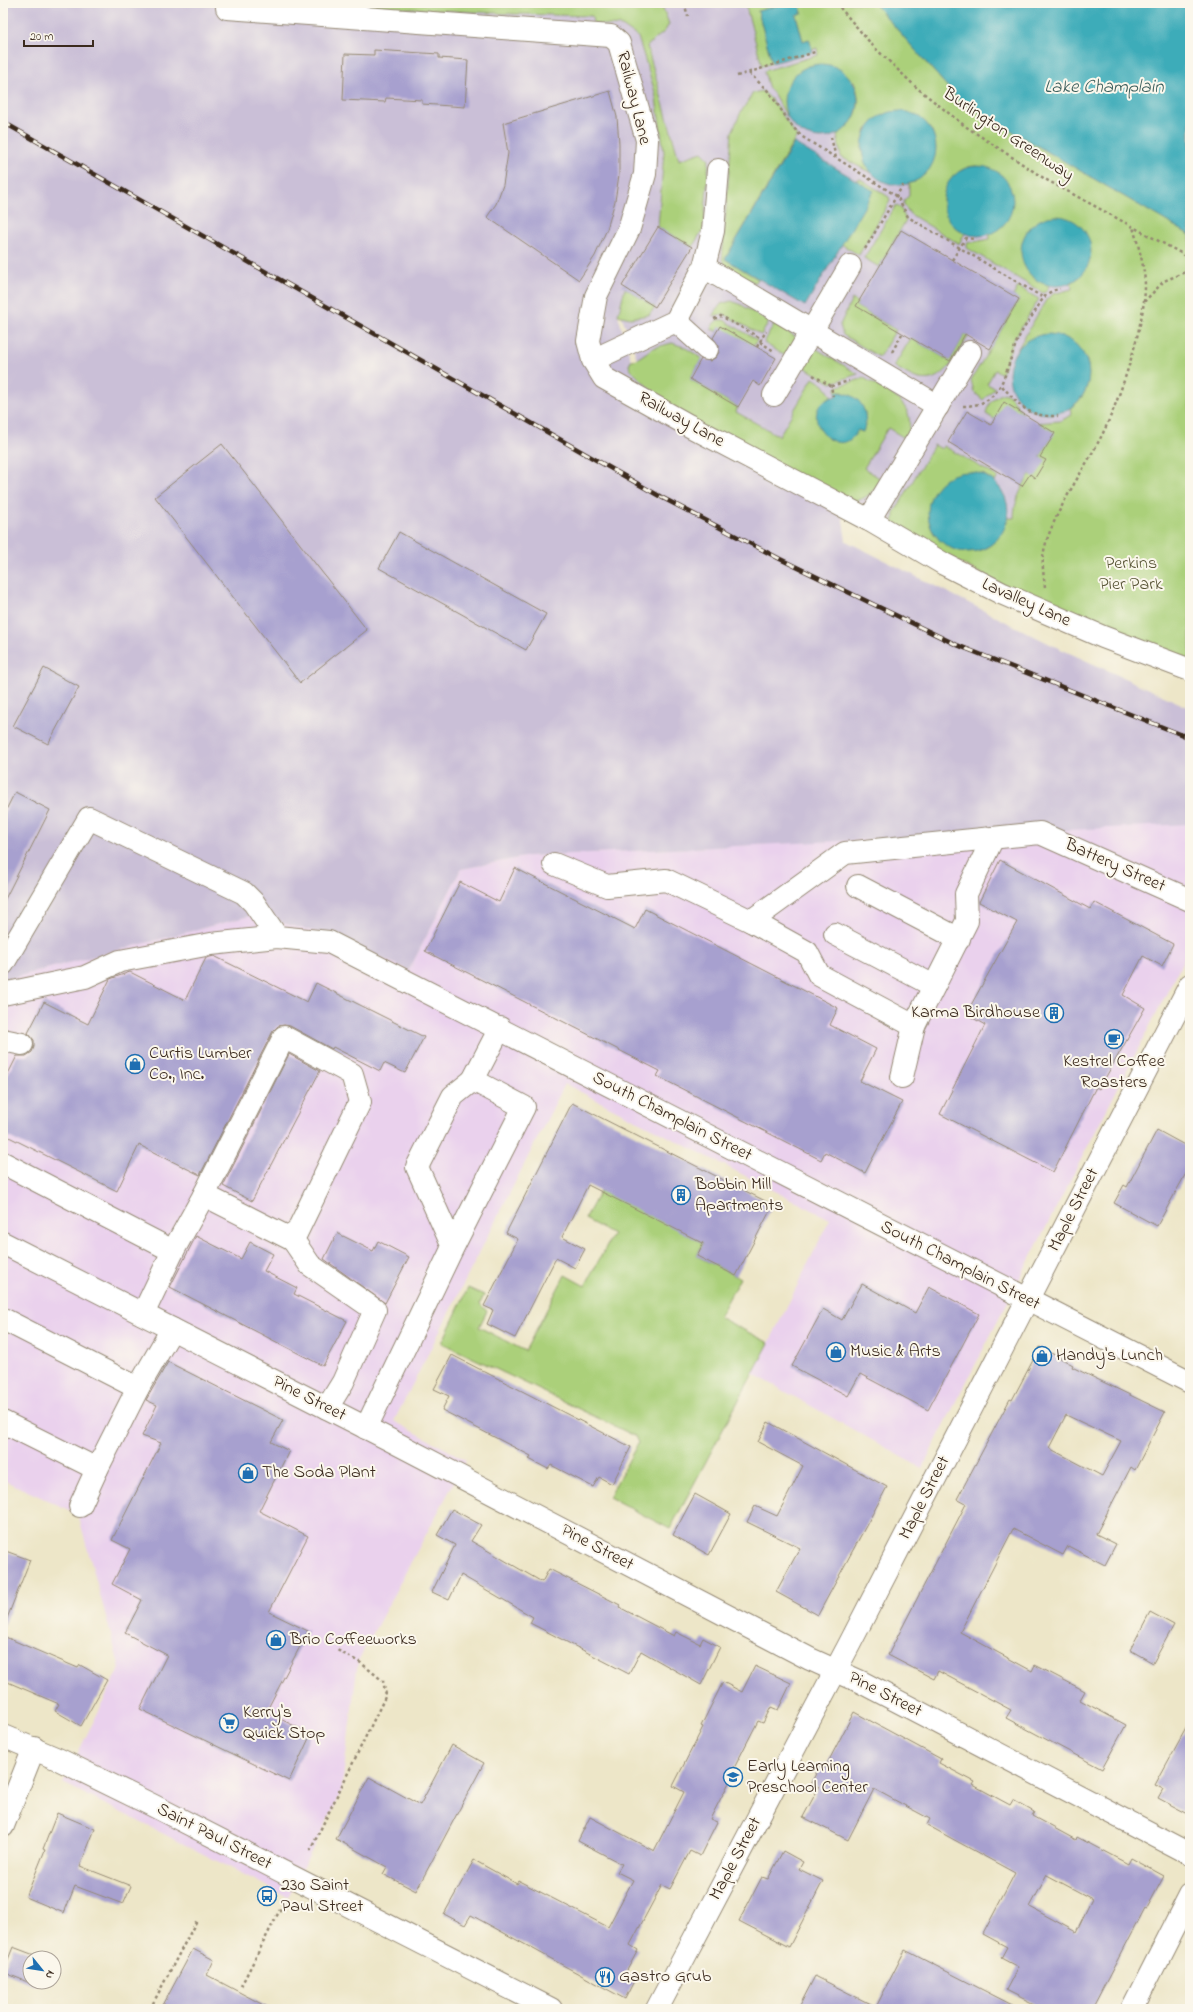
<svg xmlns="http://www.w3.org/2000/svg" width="1193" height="2012" viewBox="0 0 1193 2012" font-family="'Indie Flower',sans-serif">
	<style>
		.built { fill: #ead1ed }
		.industrial { fill: #cabfd7 }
		.green { fill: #abd07a; stroke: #737d4c }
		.water { fill: #3cacb9; stroke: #3c6b6c }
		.building { fill: #a7a0cf; fill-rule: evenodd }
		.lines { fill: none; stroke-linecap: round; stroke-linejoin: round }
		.minor-casing { stroke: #948873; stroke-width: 24 }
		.major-casing { stroke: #948873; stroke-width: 24 }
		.path { stroke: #948873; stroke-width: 2.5; stroke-dasharray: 3 3; stroke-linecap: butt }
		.minor { stroke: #fff; stroke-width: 22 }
		.major { stroke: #fff; stroke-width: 22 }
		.rail-casing { stroke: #3b2a1e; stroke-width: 4.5 }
		.rail { stroke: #fbf7ec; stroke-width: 3; stroke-dasharray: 9; stroke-linecap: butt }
		.labels { text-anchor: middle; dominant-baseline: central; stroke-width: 4; stroke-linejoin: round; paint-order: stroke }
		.street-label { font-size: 18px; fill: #3b2a1e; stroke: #fbf7ec }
		.park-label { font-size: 18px; fill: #575435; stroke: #fbf7ec }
		.poi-label { font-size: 18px; fill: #3b2a1e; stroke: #fbf7ec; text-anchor: start }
		.water-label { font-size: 19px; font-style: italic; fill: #3b5e5c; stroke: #fbf7ec }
	</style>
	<rect width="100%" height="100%" fill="#fbf7ec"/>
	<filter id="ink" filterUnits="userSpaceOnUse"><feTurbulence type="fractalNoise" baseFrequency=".025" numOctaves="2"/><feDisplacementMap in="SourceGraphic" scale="8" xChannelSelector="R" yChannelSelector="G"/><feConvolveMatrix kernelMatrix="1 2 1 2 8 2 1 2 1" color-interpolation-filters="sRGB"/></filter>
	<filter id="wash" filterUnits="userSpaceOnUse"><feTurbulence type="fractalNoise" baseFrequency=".012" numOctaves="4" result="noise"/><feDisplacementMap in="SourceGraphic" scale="16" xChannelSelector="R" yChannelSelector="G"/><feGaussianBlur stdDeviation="0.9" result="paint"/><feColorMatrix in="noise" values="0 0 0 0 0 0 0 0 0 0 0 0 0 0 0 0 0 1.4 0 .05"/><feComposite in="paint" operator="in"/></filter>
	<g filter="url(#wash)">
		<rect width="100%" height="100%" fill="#ede6c8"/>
		<!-- built -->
		<polygon class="built" points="1190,823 1190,948 922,1468 750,1372 769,1343 830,1219 565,1084 394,1421 466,1460 358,1661 341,1794 288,1897 63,1783 120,1668 78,1514 3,1480 3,980 253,915 331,936 409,970 461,869 529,856"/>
		<!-- industrial -->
		<polygon class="industrial" points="3,3 294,3 593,16 593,24 622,26 638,37 655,92 664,152 658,227 679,160 643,32 614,3 812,3 1096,225 1103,370 988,574 831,487 639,364 622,317 629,291 625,289 618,315 631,360 629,365 840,500 846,541 1054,646 1190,708 1190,824 529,856 461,869 409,970 331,936 253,915 3,980"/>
		<!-- green -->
		<g class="green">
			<polygon points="294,3 661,3 669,24 665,31 647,46 679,160 702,152 709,159 704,228 692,247 658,227 664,152 655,92 638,37 622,26 593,24 592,16 514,14"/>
			<polygon points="745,3 787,3 758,11 772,63 762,66"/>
			<path d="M799,3H874L959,100L1190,235V660L1045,607L893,528L894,513L934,445L942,449L944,446L998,477L995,482L983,474L934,491C923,517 928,541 958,549C979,555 990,550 1001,531C1004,527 1007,523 1008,518H1014C1014,502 1021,488 1030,474L1035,477L1045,460L1040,457L1054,433L1038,423L1060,421L1072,415L1070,408C1088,397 1092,375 1086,357L1021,345L1014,355L1046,300L1053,294L1072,289L1071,283L1080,277L1057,216C1015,223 1009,270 1049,285L1047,291L1043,293L967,248V243L990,239L989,233L992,232L978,166C974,166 970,166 966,168C954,172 939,191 944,205C947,214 955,223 960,231L965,233L959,244L910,214L904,205V200L909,196V183L915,182C931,160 942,156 931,128L866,129C860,147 861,158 871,173L841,157L837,135C858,120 863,105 854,81L784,105L787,117L772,91L769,89L764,71L818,55L817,48L812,49L809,39L803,41L796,15L802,13Z"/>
			<path d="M762,91C776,100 786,123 797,136L725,259L758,279L755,283L726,266L722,260L732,132L741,112L753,93Z"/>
			<polygon points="859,178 889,197 890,201 859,255 841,244 873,191 857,181"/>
			<polygon points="896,205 901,208 906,220 879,267 864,258"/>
			<polygon points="1018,287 1039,299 1013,341 1002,374 995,370 987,384 995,388 983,400 974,392 971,380 1019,300 1013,296"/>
			<polygon points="625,288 655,307 649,315 630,318 618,315"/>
			<polygon points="852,299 858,303 856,306 896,330 879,357 843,335 840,325"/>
			<polygon points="731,301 740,304 769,322 761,335 724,314 712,316 721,304"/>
			<polygon points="718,320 724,320 757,340 754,346 711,329 713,324"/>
			<polygon points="774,324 801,340 789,358 764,343"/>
			<path d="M965,334L968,336C957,356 943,389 913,377C907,374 900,370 894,366L911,338L950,361Z"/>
			<path d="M672,343L684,347L702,358L690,379L738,407L736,412L779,436L813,378L824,385L832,397L825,401L828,439L842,442L858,430L862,432L865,426V412L843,392H836V388L839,386L864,378C887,392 917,402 908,435L903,437L888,428L864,468L881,479C875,492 866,499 852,502L675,414L630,369L629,365L631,360L637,359L653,348Z"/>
			<polygon points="810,345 858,374 831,383 799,364"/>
			<path d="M1004,393L1010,396L1023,413L994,419L986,414C988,402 993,398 1004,393Z"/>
			<polygon points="602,1188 703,1243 697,1256 740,1278 719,1317 769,1343 670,1529 609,1497 638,1443 635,1436 442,1343 468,1288 484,1295 480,1304 487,1311 479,1327 525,1351 565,1275 585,1286 613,1234 585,1219"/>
		</g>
		<!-- water -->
		<g class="water">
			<polygon points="787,3 799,3 802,13 796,15 803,41 809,39 813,52 772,63 758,11"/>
			<polygon points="874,3 1190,3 1190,235 959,100"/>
			<circle cx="821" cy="101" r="37"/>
			<circle cx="899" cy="148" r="37"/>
			<polygon points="794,143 874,191 805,306 725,259"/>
			<circle cx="978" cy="201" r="35"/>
			<circle cx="1056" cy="251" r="35"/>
			<circle cx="1049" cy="374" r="40"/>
			<path d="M836,392C859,392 871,411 863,432L858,430C837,469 789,406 837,396Z"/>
			<circle cx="968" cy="512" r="40"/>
		</g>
		<g id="blocks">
			<!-- building -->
			<g class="building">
				<polygon points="374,50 439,54 439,58 468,60 465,107 422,104 422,100 386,98 385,102 343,100 345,54 374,55"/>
				<polygon points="610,91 617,117 619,144 619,175 615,201 607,229 595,256 579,280 487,217 496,204 503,185 508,153 503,123"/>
				<polygon points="658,227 692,247 655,307 622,286"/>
				<polygon points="901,230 1019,299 990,349 965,334 950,361 856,306"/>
				<polygon points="720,326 776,358 760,386 753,381 738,407 690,379 701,359 710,361 716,357 719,352 719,346 713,338"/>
				<polygon points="1004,402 1055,433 1040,457 1046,460 1035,478 1030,474 1022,486 948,442 967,411 991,425"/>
				<polygon points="222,444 367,630 300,683 155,497"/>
				<polygon points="399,532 546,614 526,650 379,568"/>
				<polygon points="44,668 79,687 48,744 13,726"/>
				<polygon points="15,792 50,810 3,903 3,816"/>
				<polygon points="1000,860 1090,909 1094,902 1173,944 1162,966 1143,956 1123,995 1145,1008 1099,1089 1096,1087 1053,1172 940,1114 985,1025 966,1014 1017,922 979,902"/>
				<polygon points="515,868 635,929 645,909 838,1008 830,1025 876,1049 860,1081 902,1102 865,1173 825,1152 821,1160 657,1076 660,1071 425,951 460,882 499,902"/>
				<polygon points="214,956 307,1002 316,983 424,1037 405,1073 384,1063 380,1071 333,1047 332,1049 290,1026 284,1025 278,1026 273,1031 200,1175 139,1145 117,1191 3,1134 3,1084 17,1056 26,1056 32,1052 34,1047 34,1040 28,1033 44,1002 88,1024 110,979 130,972 185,1000 206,958"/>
				<polygon points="289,1054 320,1071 252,1201 223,1186"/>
				<polygon points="572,1103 773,1205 736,1276 697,1256 703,1243 588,1185 562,1237 585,1249 575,1268 556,1258 515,1338 487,1324 493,1310 484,1306 518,1239 506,1233"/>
				<polygon points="1157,1130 1190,1148 1190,1166 1157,1226 1114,1203 1124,1185 1127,1187"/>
				<polygon points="337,1233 373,1251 378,1241 409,1257 385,1303 324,1259"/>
				<polygon points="196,1236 241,1259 250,1242 273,1254 264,1271 297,1288 294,1294 347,1321 323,1366 170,1287"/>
				<polygon points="862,1284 915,1313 929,1287 979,1314 928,1410 860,1374 848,1396 792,1366 823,1309 842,1320"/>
				<path d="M1040,1347L1073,1365L1072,1367L1165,1412L1135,1470L1131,1467L1096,1534L1116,1544L1105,1565L1068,1546L1063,1555L1013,1529L960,1632L1032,1671L1035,1665L1085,1691L1080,1700L1126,1725L1102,1769L1006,1718L1011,1710L938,1671L934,1679L888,1655L966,1504L957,1499L1010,1399L1012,1400ZM1066,1415L1121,1441L1102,1476L1049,1448Z"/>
				<polygon points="452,1355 631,1447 612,1484 599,1477 593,1487 551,1465 548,1469 529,1459 531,1456 442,1410 449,1396 434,1389"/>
				<polygon points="168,1362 283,1420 271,1442 289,1451 259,1511 308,1536 269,1612 308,1631 266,1712 311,1734 289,1781 140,1709 167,1655 125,1633 142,1600 112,1584 130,1549 112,1540 161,1443 142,1436 157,1405 146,1400"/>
				<polygon points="768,1422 887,1487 818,1615 776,1592 800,1548 747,1522 755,1506 777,1516 803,1466 758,1442"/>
				<polygon points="695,1494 731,1514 709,1555 673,1535"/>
				<polygon points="452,1509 481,1525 471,1541 542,1582 549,1569 620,1605 619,1607 674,1636 676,1632 700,1644 703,1638 720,1647 701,1685 641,1651 629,1674 530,1623 533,1617 461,1575 449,1600 432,1592 455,1545 437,1535"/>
				<polygon points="3,1550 30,1560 4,1626 3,1625"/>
				<polygon points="1150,1612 1174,1625 1153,1663 1130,1650"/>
				<polygon points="3,1636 78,1668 80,1665 107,1680 81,1726 55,1711 59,1704 3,1680"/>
				<polygon points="755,1666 791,1683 778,1710 771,1707 763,1723 758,1721 731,1774 733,1775 710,1819 717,1822 700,1856 690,1851 670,1889 662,1885 630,1945 638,1950 625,1974 635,1979 625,1999 471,1915 465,1925 444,1914 474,1860 517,1884 519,1881 608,1927 633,1880 617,1872 622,1864 578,1841 590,1817 654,1851 684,1792 673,1786 703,1727 701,1726 723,1682 742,1692"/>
				<path d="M854,1712L941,1759L939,1763L975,1782L973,1785L1010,1805L1013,1800L1034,1812L1032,1816L1076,1840L1077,1837L1128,1864L1131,1858L1164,1876L1146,1910L1144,1909L1092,2009H1044L1006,1990L1018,1967L1001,1958L1007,1947L983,1934L1015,1873L927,1825L930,1819L874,1789L848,1840L803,1817L819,1787L811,1783L820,1766L825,1768ZM1047,1875L1092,1899L1076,1932L1030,1907Z"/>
				<polygon points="1190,1721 1190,1815 1158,1798 1163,1789 1155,1785"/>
				<polygon points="452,1745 484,1763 416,1891 383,1874 387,1867 336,1839 369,1777 420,1805"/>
				<polygon points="57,1813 95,1829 80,1866 131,1886 123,1904 75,1886 64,1913 26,1897 45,1850 43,1849"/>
				<polygon points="783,1851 803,1862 799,1869 823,1881 789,1947 739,1921 762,1877 768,1879"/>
				<polygon points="13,1947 42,1958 30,1958 30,1982 36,1982 35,1985 3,1972"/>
				<polygon points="193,1949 214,1960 207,1975 271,2009 161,2009"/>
				<polygon points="905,1950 1020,2009 798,2009 815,1976 876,2007"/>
			</g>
		</g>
	</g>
	<g filter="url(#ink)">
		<use href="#blocks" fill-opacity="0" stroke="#948873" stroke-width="1"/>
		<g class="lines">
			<defs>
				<g id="minor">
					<polyline points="227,8 611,36 619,43 647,140 645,174 629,229 596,296 588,341 593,360 604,378 688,425 869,520 944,564 1001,593 1103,637 1190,670"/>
					<polyline points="704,267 938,406"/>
					<polyline points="676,321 707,349"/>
					<polyline points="593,360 676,321 704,267 713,231 718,170"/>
					<polyline points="774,395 850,266"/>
					<polyline points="869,520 970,352"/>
					<polyline points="554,864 607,886 666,880 751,921 845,853 1040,833 1190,900"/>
					<polyline points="858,886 959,939"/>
					<polyline points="751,921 807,952 819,975 914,1026 967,921 966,894 993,838"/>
					<polyline points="835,934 934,986"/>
					<polyline points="3,964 89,818 244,893 254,903 277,937"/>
					<polyline points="3,994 85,977 120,961 211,944 277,937 329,942 1190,1382"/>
					<polyline points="3,1040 22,1044"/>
					<polyline points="902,1077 914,1026"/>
					<polyline points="473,1080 500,1028"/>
					<polyline points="3,1163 173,1251 143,1314"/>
					<polyline points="204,1195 293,1240"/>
					<polyline points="173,1251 204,1195 284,1037 352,1074 360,1102 293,1240 310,1265 375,1310 343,1382 327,1408"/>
					<polyline points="3,1319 138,1388 97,1469 3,1422"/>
					<polyline points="138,1388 172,1329"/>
					<polyline points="366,1428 453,1247 524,1107 473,1080 453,1096 417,1167 453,1247"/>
					<polyline points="80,1506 97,1469"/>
					<polyline points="3,1736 60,1760 152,1805 551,2009"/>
					<polyline points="3,1826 34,1748"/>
					<polyline points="657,2009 849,1645 1190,985"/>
					<polyline points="1132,2009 1190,1895"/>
				</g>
				<polyline id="major" points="3,1243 390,1440 810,1659 861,1682 1190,1854"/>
			</defs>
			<!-- minor casing -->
			<use href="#minor" class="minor-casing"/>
			<!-- major casing -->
			<use href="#major" class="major-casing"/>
			<!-- path -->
			<g class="path">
				<polyline points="684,3 688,16"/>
				<polyline points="716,3 717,7"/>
				<polyline points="836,3 873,46 917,88 965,126 1045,179 1190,258"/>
				<polyline points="749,73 769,92 792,126 801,136 897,196 908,217 1044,298"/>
				<polyline points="737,76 815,52"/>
				<polyline points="831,137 836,158"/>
				<polyline points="865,249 903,185"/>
				<polyline points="952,260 966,238 976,239"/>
				<polyline points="1144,302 1164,281 1190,270"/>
				<polyline points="714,319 721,316 762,339"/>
				<polyline points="760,342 774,351"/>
				<polyline points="757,347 766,331"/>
				<polyline points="892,352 902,334"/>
				<polyline points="813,375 831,386 833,396"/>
				<polyline points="831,386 849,381"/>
				<path d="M1002,386C1021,407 1028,417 1058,416"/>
				<path d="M963,406C1003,406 1004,373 1016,344C1020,332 1029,321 1036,310C1043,298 1046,291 1060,289"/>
				<path d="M1045,587C1044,577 1042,567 1043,557C1047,522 1084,470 1101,437C1119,402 1145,325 1145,286C1145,267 1138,245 1133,227"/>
				<polyline points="310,1851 386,1695 383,1681 361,1663 337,1650"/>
				<polyline points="241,1986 286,1898"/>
				<polyline points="150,2009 197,1920"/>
			</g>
			<!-- minor -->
			<use href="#minor" class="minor"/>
			<!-- major -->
			<use href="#major" class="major"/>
			<defs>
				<polyline id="rail" points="3,122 661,497 780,559 957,645 1190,738"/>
			</defs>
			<!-- rail casing -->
			<use href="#rail" class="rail-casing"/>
			<!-- rail -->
			<use href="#rail" class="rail"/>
		</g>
	</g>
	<!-- icons -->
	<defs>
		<symbol id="building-ring" viewBox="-11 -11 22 22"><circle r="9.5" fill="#fbf7ec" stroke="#1f6fb2" stroke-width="1.5"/><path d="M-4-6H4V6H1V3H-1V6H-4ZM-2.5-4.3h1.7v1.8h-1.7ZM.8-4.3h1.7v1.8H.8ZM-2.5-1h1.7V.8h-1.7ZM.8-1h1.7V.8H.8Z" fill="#1f6fb2"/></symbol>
		<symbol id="cafe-ring" viewBox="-11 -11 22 22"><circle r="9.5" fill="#fbf7ec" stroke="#1f6fb2" stroke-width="1.5"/><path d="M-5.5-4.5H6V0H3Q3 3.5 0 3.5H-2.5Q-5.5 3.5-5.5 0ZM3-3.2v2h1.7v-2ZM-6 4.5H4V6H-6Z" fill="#1f6fb2"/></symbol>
		<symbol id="shop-ring" viewBox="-11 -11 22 22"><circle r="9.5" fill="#fbf7ec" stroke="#1f6fb2" stroke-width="1.5"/><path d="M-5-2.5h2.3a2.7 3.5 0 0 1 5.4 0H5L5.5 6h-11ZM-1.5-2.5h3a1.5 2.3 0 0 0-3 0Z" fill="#1f6fb2"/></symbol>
		<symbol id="supermarket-ring" viewBox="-11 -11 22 22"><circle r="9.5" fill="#fbf7ec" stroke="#1f6fb2" stroke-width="1.5"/><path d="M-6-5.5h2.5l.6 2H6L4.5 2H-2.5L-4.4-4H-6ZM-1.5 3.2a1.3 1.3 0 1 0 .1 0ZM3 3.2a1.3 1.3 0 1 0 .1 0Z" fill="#1f6fb2"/></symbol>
		<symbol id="school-ring" viewBox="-11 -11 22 22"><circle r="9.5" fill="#fbf7ec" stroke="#1f6fb2" stroke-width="1.5"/><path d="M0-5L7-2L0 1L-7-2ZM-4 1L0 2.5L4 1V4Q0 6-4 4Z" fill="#1f6fb2"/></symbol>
		<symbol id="bus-ring" viewBox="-11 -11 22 22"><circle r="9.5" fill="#fbf7ec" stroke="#1f6fb2" stroke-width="1.5"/><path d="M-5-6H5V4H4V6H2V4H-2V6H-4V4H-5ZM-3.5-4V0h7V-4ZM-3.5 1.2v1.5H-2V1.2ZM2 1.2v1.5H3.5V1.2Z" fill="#1f6fb2"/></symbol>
		<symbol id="restaurant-ring" viewBox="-11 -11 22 22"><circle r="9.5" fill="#fbf7ec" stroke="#1f6fb2" stroke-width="1.5"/><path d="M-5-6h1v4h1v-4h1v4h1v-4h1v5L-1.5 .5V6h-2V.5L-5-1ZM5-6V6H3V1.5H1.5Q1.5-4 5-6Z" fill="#1f6fb2"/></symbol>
	</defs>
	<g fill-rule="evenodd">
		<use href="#building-ring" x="1043" y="1002" width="22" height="22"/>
		<use href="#cafe-ring" x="1103" y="1028" width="22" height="22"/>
		<use href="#shop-ring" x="124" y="1053" width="22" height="22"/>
		<use href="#building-ring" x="670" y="1184" width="22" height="22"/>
		<use href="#shop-ring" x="825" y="1341" width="22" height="22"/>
		<use href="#shop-ring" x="1031" y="1345" width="22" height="22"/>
		<use href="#shop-ring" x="237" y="1462" width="22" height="22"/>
		<use href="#shop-ring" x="265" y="1629" width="22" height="22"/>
		<use href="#supermarket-ring" x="218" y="1712" width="22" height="22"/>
		<use href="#school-ring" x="722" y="1766" width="22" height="22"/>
		<use href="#bus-ring" x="256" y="1885" width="22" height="22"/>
		<use href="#restaurant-ring" x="594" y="1966" width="22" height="22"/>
	</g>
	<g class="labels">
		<!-- street labels -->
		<g class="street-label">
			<text transform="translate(633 98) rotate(76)">Railway Lane</text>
			<text transform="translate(1008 135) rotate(34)">Burlington Greenway</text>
			<text transform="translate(681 420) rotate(29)">Railway Lane</text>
			<text transform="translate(1026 603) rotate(24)">Lavalley Lane</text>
			<text transform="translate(1115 866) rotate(24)">Battery Street</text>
			<text transform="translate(672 1117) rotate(27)">South Champlain Street</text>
			<text transform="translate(1074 1210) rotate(-63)">Maple Street</text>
			<text transform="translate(960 1266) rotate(27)">South Champlain Street</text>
			<text transform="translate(309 1399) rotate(27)">Pine Street</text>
			<text transform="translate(925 1498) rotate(-63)">Maple Street</text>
			<text transform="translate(597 1548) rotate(28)">Pine Street</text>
			<text transform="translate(885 1695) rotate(27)">Pine Street</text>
			<text transform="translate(214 1837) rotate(27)">Saint Paul Street</text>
			<text transform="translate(736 1859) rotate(-62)">Maple Street</text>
		</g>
		<!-- park labels -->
		<g class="park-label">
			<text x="1131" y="564">Perkins<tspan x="1131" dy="21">Pier Park</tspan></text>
		</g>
		<!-- poi labels -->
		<g class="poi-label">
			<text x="1040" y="1013" text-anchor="end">Karma Birdhouse</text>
			<text x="149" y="1054">Curtis Lumber<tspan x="149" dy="21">Co., Inc.</tspan></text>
			<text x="1114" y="1062" text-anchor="middle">Kestrel Coffee<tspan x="1114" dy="21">Roasters</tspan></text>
			<text x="695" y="1185">Bobbin Mill<tspan x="695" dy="21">Apartments</tspan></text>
			<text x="850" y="1352">Music &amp; Arts</text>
			<text x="1056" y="1356">Handy's Lunch</text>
			<text x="262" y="1473">The Soda Plant</text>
			<text x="290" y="1640">Brio Coffeeworks</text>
			<text x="243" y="1713">Kerry's<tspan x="243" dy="21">Quick Stop</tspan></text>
			<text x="747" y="1767">Early Learning<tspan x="747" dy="21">Preschool Center</tspan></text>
			<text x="281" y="1886">230 Saint<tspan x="281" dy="21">Paul Street</tspan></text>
			<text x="619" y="1977">Gastro Grub</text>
		</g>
		<!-- water labels -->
		<g class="water-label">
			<text x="1104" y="87">Lake Champlain</text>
		</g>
	</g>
	<!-- margin -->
	<rect width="1193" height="2012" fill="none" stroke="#fbf7ec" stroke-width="16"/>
	<!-- north arrow -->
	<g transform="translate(42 1970) rotate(120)"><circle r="19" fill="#fbf7ec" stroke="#aea59a"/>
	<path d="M0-3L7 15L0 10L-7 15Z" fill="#1f6fb2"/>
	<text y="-6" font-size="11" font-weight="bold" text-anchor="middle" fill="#3b2a1e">N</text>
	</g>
	<!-- scale -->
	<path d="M24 40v6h69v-6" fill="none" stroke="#3b2a1e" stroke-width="2"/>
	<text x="30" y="40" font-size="12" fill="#3b2a1e" stroke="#fbf7ec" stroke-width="3" paint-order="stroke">20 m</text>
</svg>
